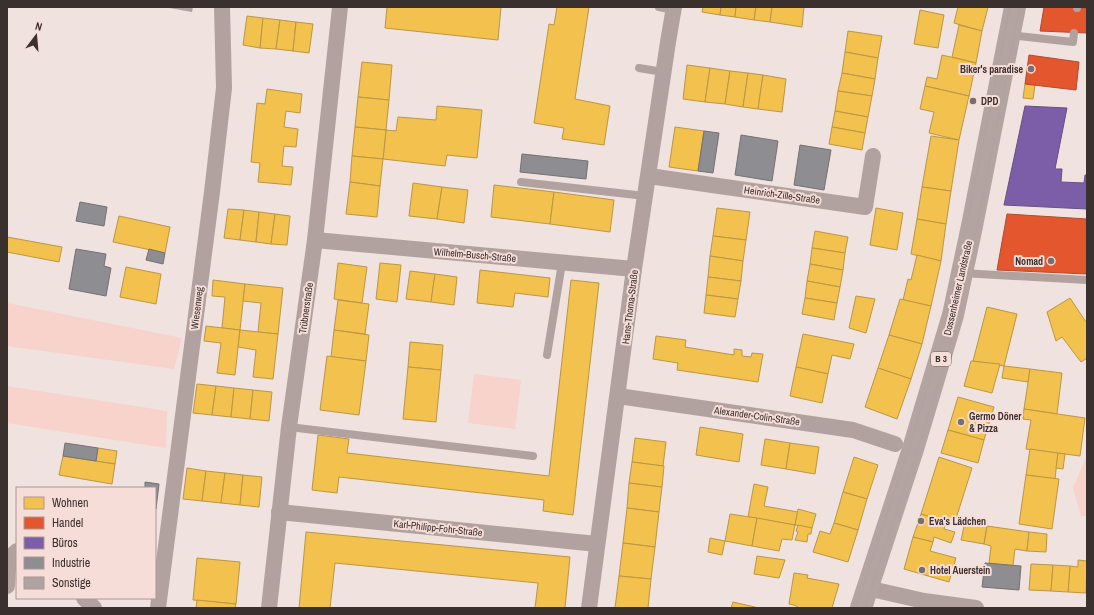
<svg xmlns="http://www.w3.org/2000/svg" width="1094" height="615" viewBox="0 0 1094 615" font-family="'Archivo Narrow',sans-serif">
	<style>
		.green { fill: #f7d3cc }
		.homes { fill: #f2c14e; stroke: #bb9644 }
		.shops { fill: #e4572e; stroke: #b14b2e }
		.offices { fill: #7b5ea7; stroke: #685083 }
		.industry { fill: #8d8d92; stroke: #747174 }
		.building { fill: #aea3a1 }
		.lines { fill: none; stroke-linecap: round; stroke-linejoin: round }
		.lane { stroke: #b1a29f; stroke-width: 8 }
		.street { stroke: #b1a29f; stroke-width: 16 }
		.primary { stroke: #b4a4a0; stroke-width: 22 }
		.tram { stroke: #aea2a0; stroke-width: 1 }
		.poi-dot { fill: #796e6c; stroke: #f6ddd8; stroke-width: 1.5 }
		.labels { text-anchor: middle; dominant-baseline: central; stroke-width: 4; stroke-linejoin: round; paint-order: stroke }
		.shield { fill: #f6ddd8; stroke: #726461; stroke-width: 1 }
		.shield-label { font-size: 9px; font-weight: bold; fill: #3a302e }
		.poi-label { font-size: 10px; font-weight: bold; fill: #3a302e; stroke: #f6ddd8; text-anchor: start }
		.street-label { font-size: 10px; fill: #3a302e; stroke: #f6ddd8 }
	</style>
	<rect width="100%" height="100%" fill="#efe2df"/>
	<!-- green -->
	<g class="green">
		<polygon points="7,303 182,338 174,369 7,346"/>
		<polygon points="474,374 521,380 515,429 468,423"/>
		<polygon points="7,386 167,411 166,448 7,423"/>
		<polygon points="1087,455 1087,516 1081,516 1073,488"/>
	</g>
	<!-- homes -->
	<g class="homes">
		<polygon points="387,7 501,7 498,40 385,28"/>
		<polygon points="557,7 589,7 575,99 610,106 604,145 562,139 564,128 534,123 549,24 554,25"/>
		<polygon points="703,7 721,7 720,15 702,12"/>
		<polygon points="721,7 736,7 735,17 720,15"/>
		<polygon points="736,7 756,7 754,20 735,17"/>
		<polygon points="756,7 772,7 770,22 754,20"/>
		<polygon points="772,7 804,7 802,27 770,22"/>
		<polygon points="958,7 988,7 982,31 954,23"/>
		<polygon points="920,10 944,15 938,48 914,44"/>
		<polygon points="247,16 263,18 260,48 243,45"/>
		<polygon points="263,18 280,20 276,49 260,48"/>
		<polygon points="280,20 296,22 293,51 276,49"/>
		<polygon points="296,22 313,24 309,53 293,51"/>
		<polygon points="959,25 982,31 976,63 952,57"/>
		<polygon points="848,31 882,36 878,58 845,52"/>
		<polygon points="845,52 878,58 875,79 842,73"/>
		<polygon points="942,55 976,63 969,96 925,86 927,77 937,79"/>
		<polygon points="362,62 392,65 389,100 358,97"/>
		<polygon points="687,65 710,68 705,102 683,99"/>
		<polygon points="710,68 730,71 725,104 705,102"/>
		<polygon points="730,71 748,73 743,107 725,104"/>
		<polygon points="748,73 763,75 758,109 743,107"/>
		<polygon points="842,73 875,79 872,96 838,91"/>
		<polygon points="763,75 786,79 782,112 758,109"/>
		<polygon points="1025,84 1035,85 1033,99 1023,98"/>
		<polygon points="925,86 969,96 959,140 929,133 934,112 920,109"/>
		<polygon points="267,89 302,94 300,113 286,111 284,127 298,129 296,147 284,146 282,166 293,167 291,185 258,182 260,163 251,162 257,103 265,104"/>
		<polygon points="838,91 872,96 868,117 835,111"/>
		<polygon points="358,97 389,100 386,130 355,127"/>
		<polygon points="437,106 482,110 477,158 447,155 445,166 383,159 386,130 396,131 398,117 436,120"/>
		<polygon points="835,111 868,117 865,133 832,127"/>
		<polygon points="355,127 386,130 383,159 352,156"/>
		<polygon points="675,127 704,131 698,171 669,167"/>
		<polygon points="832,127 865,133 862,150 829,144"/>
		<polygon points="931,136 959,140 951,191 922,187"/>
		<polygon points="352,156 383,159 380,186 350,182"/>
		<polygon points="350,182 380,186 377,217 346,214"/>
		<polygon points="413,183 442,187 437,219 409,216"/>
		<polygon points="494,185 554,192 550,224 491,217"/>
		<polygon points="442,187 468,190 464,223 437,219"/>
		<polygon points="922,187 951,191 946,224 917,219"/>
		<polygon points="554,192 614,200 610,232 550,224"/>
		<polygon points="717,208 750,212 746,240 713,236"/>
		<polygon points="876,208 903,213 897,250 870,245"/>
		<polygon points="228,209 244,210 240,240 224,238"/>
		<polygon points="244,210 259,212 256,242 240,240"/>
		<polygon points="259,212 275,214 271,244 256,242"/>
		<polygon points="275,214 290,216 287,245 271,244"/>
		<polygon points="119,216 170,227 165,253 113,242"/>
		<polygon points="917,219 946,224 941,261 911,254"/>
		<polygon points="815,231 848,237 845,253 812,248"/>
		<polygon points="713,236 746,240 743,261 710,256"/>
		<polygon points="7,237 62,247 59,262 7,252"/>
		<polygon points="812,248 845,253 843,270 810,264"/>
		<polygon points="917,255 941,261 931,306 903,300 908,279 911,280"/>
		<polygon points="710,256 743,261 741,281 708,277"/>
		<polygon points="338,263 367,267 362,303 334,299"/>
		<polygon points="380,263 401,265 397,302 376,299"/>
		<polygon points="810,264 843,270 840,287 807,281"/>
		<polygon points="126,267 161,274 156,304 120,297"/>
		<polygon points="480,270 550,278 548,297 515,293 513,307 477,303"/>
		<polygon points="410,271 435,274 431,302 406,299"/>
		<polygon points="435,274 457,277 454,305 431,302"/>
		<polygon points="708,277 741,281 738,299 706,295"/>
		<polygon points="213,280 245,284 240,330 222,328 225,297 212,296"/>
		<polygon points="571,280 599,283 573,515 543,511 544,500 339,477 337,493 312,490 318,435 349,439 347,453 549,476"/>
		<polygon points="807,281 840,287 837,303 805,298"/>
		<polygon points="245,284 283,288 278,334 258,332 261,303 243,301"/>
		<polygon points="706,295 738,299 735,317 704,313"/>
		<polygon points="856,296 875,299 866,333 849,328"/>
		<polygon points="805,298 837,303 834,320 802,314"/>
		<polygon points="1070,298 1086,322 1087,321 1087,358 1081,362 1062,337 1056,341 1047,312"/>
		<polygon points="900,299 931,306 922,344 889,335"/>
		<polygon points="338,300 369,304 365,334 334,330"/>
		<polygon points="987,307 1017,314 1004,366 973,361"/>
		<polygon points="206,326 240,330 235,375 217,373 221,343 204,341"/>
		<polygon points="240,330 278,334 273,379 253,377 256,350 238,347"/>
		<polygon points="334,330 369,335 366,361 331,357"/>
		<polygon points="803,334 854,344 850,359 832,355 828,374 796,367"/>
		<polygon points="889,335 922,344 911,379 878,368"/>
		<polygon points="656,336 686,340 685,347 734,355 734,349 742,350 742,356 751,357 752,353 763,354 758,382 677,370 678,363 653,359"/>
		<polygon points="410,342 443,345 441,370 408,367"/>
		<polygon points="327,356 366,361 359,415 320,410"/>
		<polygon points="971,361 1000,364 992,393 964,386"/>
		<polygon points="1004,366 1030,369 1028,382 1002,378"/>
		<polygon points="408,367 441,370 436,422 403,419"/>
		<polygon points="796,367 828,374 822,403 790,396"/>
		<polygon points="878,368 911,379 897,419 865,407"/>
		<polygon points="1030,369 1062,373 1057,414 1024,409"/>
		<polygon points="197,384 216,386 212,415 193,413"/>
		<polygon points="216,386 234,388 231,417 212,415"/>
		<polygon points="234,388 253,390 250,419 231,417"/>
		<polygon points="253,390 272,392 269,421 250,419"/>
		<polygon points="958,397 994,407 984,440 948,430"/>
		<polygon points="1024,409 1085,418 1080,456 1026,449 1031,420 1023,419"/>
		<polygon points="700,427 743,434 739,462 696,455"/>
		<polygon points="948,430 984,440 978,463 941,453"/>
		<polygon points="635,438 666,442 663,466 632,462"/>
		<polygon points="765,439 790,443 786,469 761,465"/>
		<polygon points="790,443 819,447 815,474 786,469"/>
		<polygon points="98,448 117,451 115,464 96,461"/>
		<polygon points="1030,449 1058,453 1055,479 1026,475"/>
		<polygon points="1058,453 1065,454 1063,469 1056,468"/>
		<polygon points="63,456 115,464 112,484 59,475"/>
		<polygon points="854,457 878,465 867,499 843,492"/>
		<polygon points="939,457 972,468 954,525 921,514"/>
		<polygon points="632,462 664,466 662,487 629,483"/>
		<polygon points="187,468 206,471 202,501 183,499"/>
		<polygon points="206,471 225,473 221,503 202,501"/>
		<polygon points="225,473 243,475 240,505 221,503"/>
		<polygon points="243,475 262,477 259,507 240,505"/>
		<polygon points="1026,475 1059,479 1052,529 1019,524"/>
		<polygon points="629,483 662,487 659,512 627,508"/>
		<polygon points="754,484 768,487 764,506 798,512 795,525 748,517"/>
		<polygon points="843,492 867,499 858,530 834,523"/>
		<polygon points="627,508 659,512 655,547 623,543"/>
		<polygon points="798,509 816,514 812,528 795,525"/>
		<polygon points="730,514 757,518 752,546 725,541"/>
		<polygon points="921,514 946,522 944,529 955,532 951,543 934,537 933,542 913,537"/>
		<polygon points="757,518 795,525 792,540 782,539 779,551 752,546"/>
		<polygon points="965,522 987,526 984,544 961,540"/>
		<polygon points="834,523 858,530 848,562 813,552 820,531 830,534"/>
		<polygon points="798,525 812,528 811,534 808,534 807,542 795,540 798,532 796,531"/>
		<polygon points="987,526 1029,532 1027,551 1015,549 1013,566 989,563 991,546 984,544"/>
		<polygon points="306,532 570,557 565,608 535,608 538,583 335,563 330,608 299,608"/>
		<polygon points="1029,532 1047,534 1046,552 1027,551"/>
		<polygon points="913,537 933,542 930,551 956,558 949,582 904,569"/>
		<polygon points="710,538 725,541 722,555 708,552"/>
		<polygon points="623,543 655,547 651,579 619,576"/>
		<polygon points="757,556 785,560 779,578 754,574"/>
		<polygon points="197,558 240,562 236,604 193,600"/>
		<polygon points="1078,560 1087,561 1086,593 1068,592 1070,566 1078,567"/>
		<polygon points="1031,564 1053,565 1051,591 1029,590"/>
		<polygon points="1053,565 1070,566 1068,592 1051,591"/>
		<polygon points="794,573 808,575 807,578 839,584 832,608 797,608 797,606 789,604"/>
		<polygon points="619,576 651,579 648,608 615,608"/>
		<polygon points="197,600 236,604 235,608 196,608"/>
		<polygon points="733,602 759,608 731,608"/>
	</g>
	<!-- shops -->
	<g class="shops">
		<polygon points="1044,7 1087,8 1087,33 1040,31"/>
		<polygon points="1029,55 1079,62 1076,90 1025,84"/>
		<polygon points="1007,214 1087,219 1087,274 997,270"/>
	</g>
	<!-- offices -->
	<polygon class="offices" points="1025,106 1067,108 1055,169 1062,169 1061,182 1084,183 1085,175 1087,175 1087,209 1004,205"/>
	<!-- industry -->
	<g class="industry">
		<polygon points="704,131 719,133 713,173 698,171"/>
		<polygon points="741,135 778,141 772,181 735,175"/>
		<polygon points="800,145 831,150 824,190 794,185"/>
		<polygon points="522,154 588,161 586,179 520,172"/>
		<polygon points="80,202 107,207 104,226 76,221"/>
		<polygon points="76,249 106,254 104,266 111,268 106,296 69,289"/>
		<polygon points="149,249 165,253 163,264 146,260"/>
		<polygon points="65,443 98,448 96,461 63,456"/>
		<polygon points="145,482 159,484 156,509 155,488 145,488"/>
		<polygon points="985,563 1021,566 1019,590 982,587"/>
	</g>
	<!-- building -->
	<polygon class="building" points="164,7 193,7 192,12"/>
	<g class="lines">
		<!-- lane -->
		<g class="lane">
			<polyline points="659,7 673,10"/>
			<polyline points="1077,8 1077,7"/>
			<polyline points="1010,35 1073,42 1074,33"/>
			<polyline points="639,68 663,72"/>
			<polyline points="521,182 645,196"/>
			<polyline points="962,273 1087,280"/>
			<polyline points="547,355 562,263"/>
			<polyline points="289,427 533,456"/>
		</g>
		<!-- street -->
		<g class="street">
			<polyline points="649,176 865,207 873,156"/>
			<polyline points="315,240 634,269"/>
			<polyline points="618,396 853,430 895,444"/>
			<polyline points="279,512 597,544"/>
			<path d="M7,586C8,573 6,559 17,551"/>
			<polyline points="867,588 924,601 976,608"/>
			<polyline points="84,598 94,608"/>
			<polyline points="158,608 212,192 224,88 222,7"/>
			<polyline points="269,608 289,427 315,240 340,7"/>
			<polyline points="589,608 634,269 668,42 674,7"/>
		</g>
		<!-- primary -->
		<polyline class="primary" points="861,608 913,449 953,315 972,226 1015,7"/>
		<!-- tram -->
		<g class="tram">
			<polyline points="856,608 909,447 942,341 955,282 1010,7"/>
			<polyline points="865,608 918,449 951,342 977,227 1020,7"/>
		</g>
	</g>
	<!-- markers -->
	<g class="poi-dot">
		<circle cx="1031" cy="69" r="4"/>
		<circle cx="973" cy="101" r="4"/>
		<circle cx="1051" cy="261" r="4"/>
		<circle cx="961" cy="422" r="4"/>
		<circle cx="921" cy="521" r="4"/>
		<circle cx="922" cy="570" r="4"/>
	</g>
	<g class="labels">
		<!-- shield labels -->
		<rect class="shield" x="931" y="352" width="20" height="14" rx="3"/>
		<g class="shield-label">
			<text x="941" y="359">B 3</text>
		</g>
		<!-- poi labels -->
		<g class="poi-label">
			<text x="1023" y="69" text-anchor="end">Biker's paradise</text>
			<text x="981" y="101">DPD</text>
			<text x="1043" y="261" text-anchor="end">Nomad</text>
			<text x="969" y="416">Germo Döner<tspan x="969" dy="12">&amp; Pizza</tspan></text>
			<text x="929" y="521">Eva's Lädchen</text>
			<text x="930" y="570">Hotel Auerstein</text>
		</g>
		<!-- street labels -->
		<g class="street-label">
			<text transform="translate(782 195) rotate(8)">Heinrich-Zille-Straße</text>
			<text transform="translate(475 255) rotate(5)">Wilhelm-Busch-Straße</text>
			<text transform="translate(958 288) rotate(-77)">Dossenheimer Landstraße</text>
			<text transform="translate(630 307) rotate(-83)">Hans-Thoma-Straße</text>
			<text transform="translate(197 308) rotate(-83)">Wiesenweg</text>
			<text transform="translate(306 308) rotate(-82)">Trübnerstraße</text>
			<text transform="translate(757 416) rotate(8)">Alexander-Colin-Straße</text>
			<text transform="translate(438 528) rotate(6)">Karl-Philipp-Fohr-Straße</text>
		</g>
	</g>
	<!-- border -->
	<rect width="1094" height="615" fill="none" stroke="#3a302e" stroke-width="16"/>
	<!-- legend -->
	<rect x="16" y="487" width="140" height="112" fill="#f6ddd8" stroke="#ab9894"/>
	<rect x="24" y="497" width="20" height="12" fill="#f2c14e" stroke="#ab9894"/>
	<text x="52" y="507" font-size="12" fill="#3a302e">Wohnen</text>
	<rect x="24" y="517" width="20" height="12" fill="#e4572e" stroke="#ab9894"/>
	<text x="52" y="527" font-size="12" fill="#3a302e">Handel</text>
	<rect x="24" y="537" width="20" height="12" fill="#7b5ea7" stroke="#ab9894"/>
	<text x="52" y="547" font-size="12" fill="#3a302e">Büros</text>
	<rect x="24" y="557" width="20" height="12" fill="#8d8d92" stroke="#ab9894"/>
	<text x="52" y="567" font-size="12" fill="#3a302e">Industrie</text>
	<rect x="24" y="577" width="20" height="12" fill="#aea3a1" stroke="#ab9894"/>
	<text x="52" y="587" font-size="12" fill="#3a302e">Sonstige</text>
	<!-- north arrow -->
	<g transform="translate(36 36) rotate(16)" stroke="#f6ddd8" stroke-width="3" paint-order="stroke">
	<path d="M0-3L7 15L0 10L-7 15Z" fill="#3a302e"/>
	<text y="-6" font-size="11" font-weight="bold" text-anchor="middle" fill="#3a302e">N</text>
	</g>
</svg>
